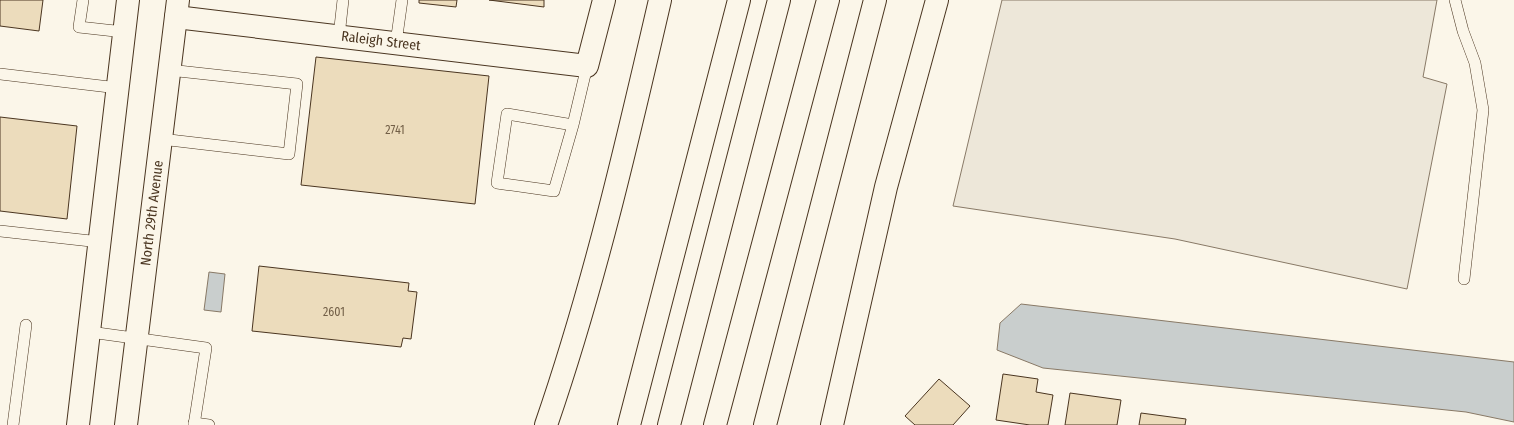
<svg xmlns="http://www.w3.org/2000/svg" width="1514" height="425" viewBox="0 0 1514 425" font-family="'Fira Sans Condensed',sans-serif">
	<style>
		.parking { fill: #ede7d9; stroke: #887966 }
		.water { fill: #c9cecd; stroke: #887966 }
		.building { fill: #ecdcbc; stroke: #4a3520 }
		.lines { fill: none; stroke-linecap: round; stroke-linejoin: round }
		.lane-casing { stroke: #4a3520; stroke-width: 12 }
		.street-casing { stroke: #4a3520; stroke-width: 24 }
		.secondary-casing { stroke: #4a3520; stroke-width: 24 }
		.highway-casing { stroke: #4a3520; stroke-width: 24 }
		.lane { stroke: #fbf6e9; stroke-width: 11 }
		.street { stroke: #fbf6e9; stroke-width: 22 }
		.secondary { stroke: #fbf6e9; stroke-width: 22 }
		.highway { stroke: #fbf6e9; stroke-width: 22 }
		.labels { text-anchor: middle; dominant-baseline: central; stroke-width: 3; stroke-linejoin: round; paint-order: stroke }
		.number-label { font-size: 12px; fill: #725f47 }
		.street-label { font-size: 14px; fill: #4a3520; stroke: #fbf6e9 }
	</style>
	<rect width="100%" height="100%" fill="#fbf6e9"/>
	<!-- parking -->
	<polygon class="parking" points="1002,0 1437,0 1423,77 1447,84 1407,289 1175,239 953,206"/>
	<!-- water -->
	<g class="water">
		<polygon points="209,272 225,274 221,312 204,310"/>
		<polygon points="1021,304 1514,362 1514,422 1466,412 1043,368 997,350 1000,323"/>
	</g>
	<!-- building -->
	<g class="building">
		<polygon points="0,0 43,0 39,31 0,26"/>
		<polygon points="419,0 457,0 456,7 419,3"/>
		<polygon points="489,0 544,0 544,7"/>
		<polygon points="316,57 489,76 475,204 301,185"/>
		<polygon points="0,117 77,126 67,219 0,211"/>
		<polygon points="259,266 409,283 408,291 417,292 411,339 403,338 401,347 252,331"/>
		<polygon points="1003,374 1038,379 1036,392 1053,395 1048,425 1030,425 996,420"/>
		<polygon points="939,379 970,406 953,425 915,425 905,416"/>
		<polygon points="1070,393 1121,400 1117,425 1065,425"/>
		<polygon points="1141,413 1186,419 1185,425 1139,425"/>
	</g>
	<g class="lines">
		<defs>
			<g id="lane">
				<polyline points="83,0 79,27 124,32"/>
				<polyline points="1455,0 1463,31 1475,63 1483,110 1464,279"/>
				<polyline points="339,36 343,0"/>
				<polyline points="396,43 402,0"/>
				<polyline points="0,74 118,88"/>
				<polyline points="573,125 554,191 497,183 507,114 573,125 587,66"/>
				<polyline points="161,139 289,154 297,84 169,70"/>
				<polyline points="0,231 100,242"/>
				<polyline points="90,332 206,348 194,425"/>
				<polyline points="194,423 209,425"/>
				<polyline points="13,425 26,325"/>
			</g>
			<polyline id="street" points="176,17 587,66 604,0"/>
			<g id="secondary">
				<polyline points="78,425 128,0"/>
				<polyline points="126,425 178,0"/>
			</g>
			<g id="highway">
				<path d="M546,425C594,286 627,143 660,0"/>
				<polyline points="629,425 739,0"/>
				<polyline points="669,425 779,0"/>
				<polyline points="715,425 828,0"/>
				<polyline points="765,425 875,0"/>
				<polyline points="832,425 886,187 937,0"/>
			</g>
		</defs>
		<!-- lane casing -->
		<use href="#lane" class="lane-casing"/>
		<!-- street casing -->
		<use href="#street" class="street-casing"/>
		<!-- secondary casing -->
		<use href="#secondary" class="secondary-casing"/>
		<!-- highway casing -->
		<use href="#highway" class="highway-casing"/>
		<!-- lane -->
		<use href="#lane" class="lane"/>
		<!-- street -->
		<use href="#street" class="street"/>
		<!-- secondary -->
		<use href="#secondary" class="secondary"/>
		<!-- highway -->
		<use href="#highway" class="highway"/>
	</g>
	<g class="labels">
		<!-- number labels -->
		<g class="number-label">
			<text x="395" y="130">2741</text>
			<text x="334" y="312">2601</text>
		</g>
		<!-- street labels -->
		<g class="street-label">
			<text transform="translate(381 41) rotate(7)">Raleigh Street</text>
			<text transform="translate(152 213) rotate(-83)">North 29th Avenue</text>
		</g>
	</g>
</svg>
